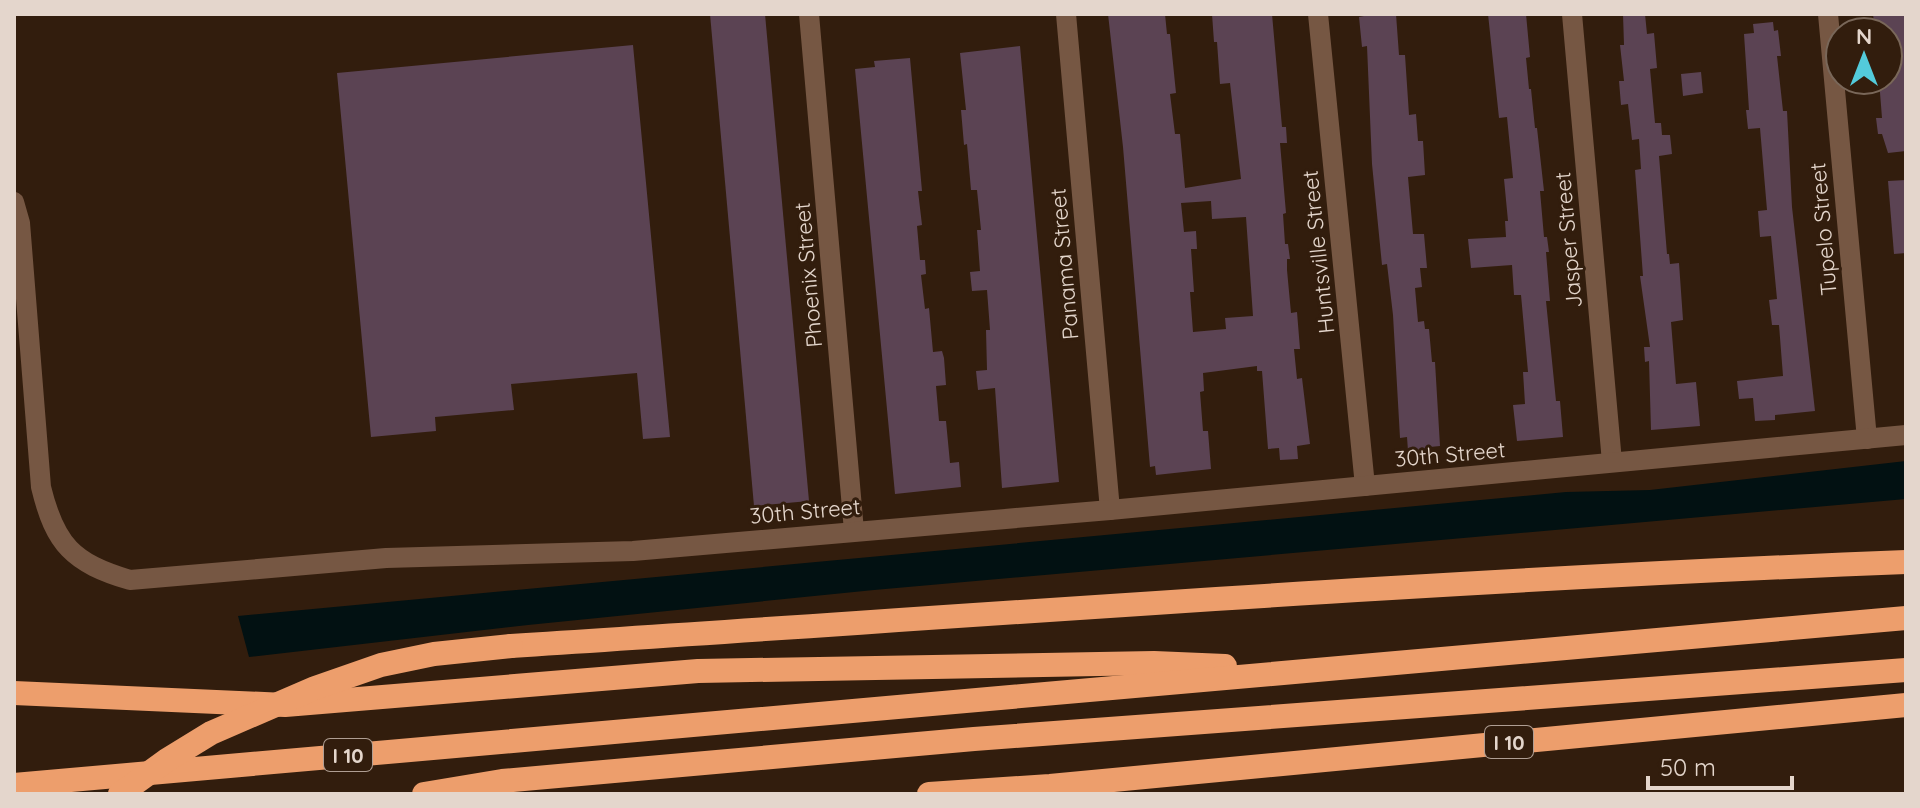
<svg xmlns="http://www.w3.org/2000/svg" width="1920" height="808" viewBox="0 0 1920 808" font-family="Quicksand,sans-serif">
	<style>
		.water { fill: #021112 }
		.building { fill: #5b4353; fill-rule: evenodd }
		.lines { fill: none; stroke-linecap: round; stroke-linejoin: round }
		.street { stroke: #765743; stroke-width: 20 }
		.highway { stroke: #ed9e6c; stroke-width: 24 }
		.highway-bridge { stroke: #ed9e6c; stroke-width: 24 }
		.labels { text-anchor: middle; dominant-baseline: central; stroke-width: 6; stroke-linejoin: round; paint-order: stroke }
		.shield { fill: #321d0d; stroke: #af9e93; stroke-width: 2 }
		.shield-label { font-size: 20px; font-weight: bold; fill: #e4d6cc }
		.street-label { font-size: 22px; fill: #e4d6cc; stroke: #321d0d }
	</style>
	<rect width="100%" height="100%" fill="#321d0d"/>
	<!-- water -->
	<polygon class="water" points="1906,461 1906,499 874,590 528,625 249,657 238,616 1566,492 1650,490"/>
	<!-- building -->
	<g class="building">
		<polygon points="710,14 765,14 809,501 754,506"/>
		<path d="M1108,14H1165L1167,34H1170L1176,93L1170,94L1175,134H1180L1185,188L1241,179L1230,83L1220,84L1217,42H1214L1212,14H1272L1282,127H1286L1287,143H1280L1286,213L1283,214L1285,244H1288L1290,259H1287V270L1291,313L1297,312L1300,349H1294L1297,379L1302,378L1310,444L1297,446L1298,459L1280,460L1279,448L1268,449L1262,371H1257V366L1203,373L1204,391L1200,392L1203,431H1208L1211,469L1156,475L1155,466L1150,467L1123,147ZM1211,201L1212,219L1246,217L1253,316L1225,318L1226,329L1193,332L1190,292H1194L1191,249H1197L1196,231L1184,232L1181,203Z"/>
		<polygon points="1364,14 1396,14 1399,55 1405,55 1409,115 1416,114 1418,141 1423,141 1425,175 1408,177 1413,234 1424,234 1427,268 1420,268 1422,287 1415,288 1418,322 1424,321 1425,329 1429,329 1432,362 1435,362 1440,446 1430,447 1431,450 1408,451 1407,437 1400,438 1393,315 1387,264 1382,265 1372,164 1367,46 1362,47 1359,17 1364,16"/>
		<polygon points="1488,14 1526,14 1530,57 1526,58 1529,89 1531,89 1535,128 1537,128 1544,191 1540,191 1544,237 1547,237 1549,252 1546,252 1550,301 1546,301 1556,401 1560,401 1563,437 1517,441 1513,405 1525,404 1523,372 1528,372 1521,295 1514,295 1512,265 1471,268 1468,239 1506,237 1505,221 1508,221 1504,179 1513,178 1507,117 1499,118"/>
		<polygon points="1623,14 1645,14 1647,34 1654,33 1657,68 1650,69 1655,123 1661,123 1662,135 1670,135 1672,154 1659,156 1667,254 1669,254 1670,264 1679,263 1683,320 1671,322 1676,384 1696,382 1700,426 1651,430 1649,361 1645,362 1644,347 1650,347 1640,276 1643,276 1635,170 1641,169 1639,139 1632,140 1628,104 1621,105 1619,81 1624,81 1620,45 1624,45"/>
		<polygon points="1873,14 1906,14 1906,151 1888,153 1882,134 1878,134 1876,118 1882,118 1879,80 1888,80 1888,32 1875,32"/>
		<polygon points="1773,22 1774,31 1778,30 1781,56 1777,56 1783,111 1787,111 1792,207 1815,411 1775,415 1775,420 1755,421 1753,398 1739,399 1737,381 1783,376 1779,325 1772,325 1769,300 1777,299 1771,236 1760,237 1758,211 1767,210 1760,128 1748,129 1746,110 1749,110 1744,34 1754,33 1753,24"/>
		<polygon points="633,45 670,437 643,439 637,373 511,384 514,410 435,417 436,431 371,437 337,73"/>
		<polygon points="1020,46 1059,482 1002,488 995,388 978,390 976,371 987,370 986,330 990,330 987,290 972,291 970,272 980,271 977,230 981,230 977,190 971,190 967,144 964,145 961,110 966,110 960,53"/>
		<polygon points="910,58 922,191 918,191 922,225 917,226 920,260 925,260 926,274 921,275 925,309 929,308 933,352 942,351 944,358 946,385 936,386 939,421 946,421 950,463 959,462 961,487 895,494 855,69 875,67 874,61"/>
		<polygon points="1701,72 1703,93 1683,96 1681,74"/>
		<polygon points="1906,180 1906,253 1894,254 1888,181"/>
	</g>
	<g class="lines">
		<!-- street -->
		<g class="street">
			<polyline points="809,14 854,531"/>
			<polyline points="1066,14 1110,510"/>
			<polyline points="1318,14 1365,486"/>
			<polyline points="1572,14 1612,462"/>
			<polyline points="1828,14 1867,439"/>
			<path d="M14,202L20,223L41,487C55,545 73,563 130,580L386,558L633,551L1110,510L1906,435"/>
		</g>
		<!-- highway -->
		<g class="highway">
			<path d="M511,646C976,616 1440,580 1906,562"/>
			<polyline points="14,693 285,705 698,671 1154,663 1225,666"/>
			<polyline points="14,785 1906,618"/>
			<polyline points="424,794 502,781 974,739 1906,670"/>
			<polyline points="929,794 1050,786 1906,705"/>
		</g>
		<!-- highway-bridge -->
		<polyline class="highway-bridge" points="120,794 167,760 211,733 315,688 381,665 434,654 511,646"/>
	</g>
	<g class="labels">
		<!-- shield labels -->
		<g class="shield">
			<rect x="1485" y="726" width="48" height="32" rx="6"/>
			<rect x="324" y="739" width="48" height="32" rx="6"/>
		</g>
		<g class="shield-label">
			<text x="1509" y="742">I 10</text>
			<text x="348" y="755">I 10</text>
		</g>
		<!-- street labels -->
		<g class="street-label">
			<text transform="translate(1823 229) rotate(-95)">Tupelo Street</text>
			<text transform="translate(1568 240) rotate(-95)">Jasper Street</text>
			<text transform="translate(1318 252) rotate(-96)">Huntsville Street</text>
			<text transform="translate(1064 264) rotate(-95)">Panama Street</text>
			<text transform="translate(808 275) rotate(-95)">Phoenix Street</text>
			<text transform="translate(1450 454) rotate(-5)">30th Street</text>
			<text transform="translate(805 511) rotate(-5)">30th Street</text>
		</g>
	</g>
	<!-- border -->
	<rect width="1920" height="808" fill="none" stroke="#e4d6cc" stroke-width="32"/>
	<!-- north arrow -->
	<g transform="translate(1864 56)"><circle r="38" fill="#321d0d" stroke="#796759" stroke-width="2"/>
	<path d="M0-6L14 30L0 20L-14 30Z" fill="#53cbdb"/>
	<text y="-12" font-size="22" font-weight="bold" text-anchor="middle" fill="#e4d6cc">N</text>
	</g>
	<!-- scale -->
	<path d="M1648 776v12h144v-12" fill="none" stroke="#e4d6cc" stroke-width="4"/>
	<text x="1660" y="776" font-size="24" fill="#e4d6cc" stroke="#321d0d" stroke-width="6" paint-order="stroke">50 m</text>
</svg>
